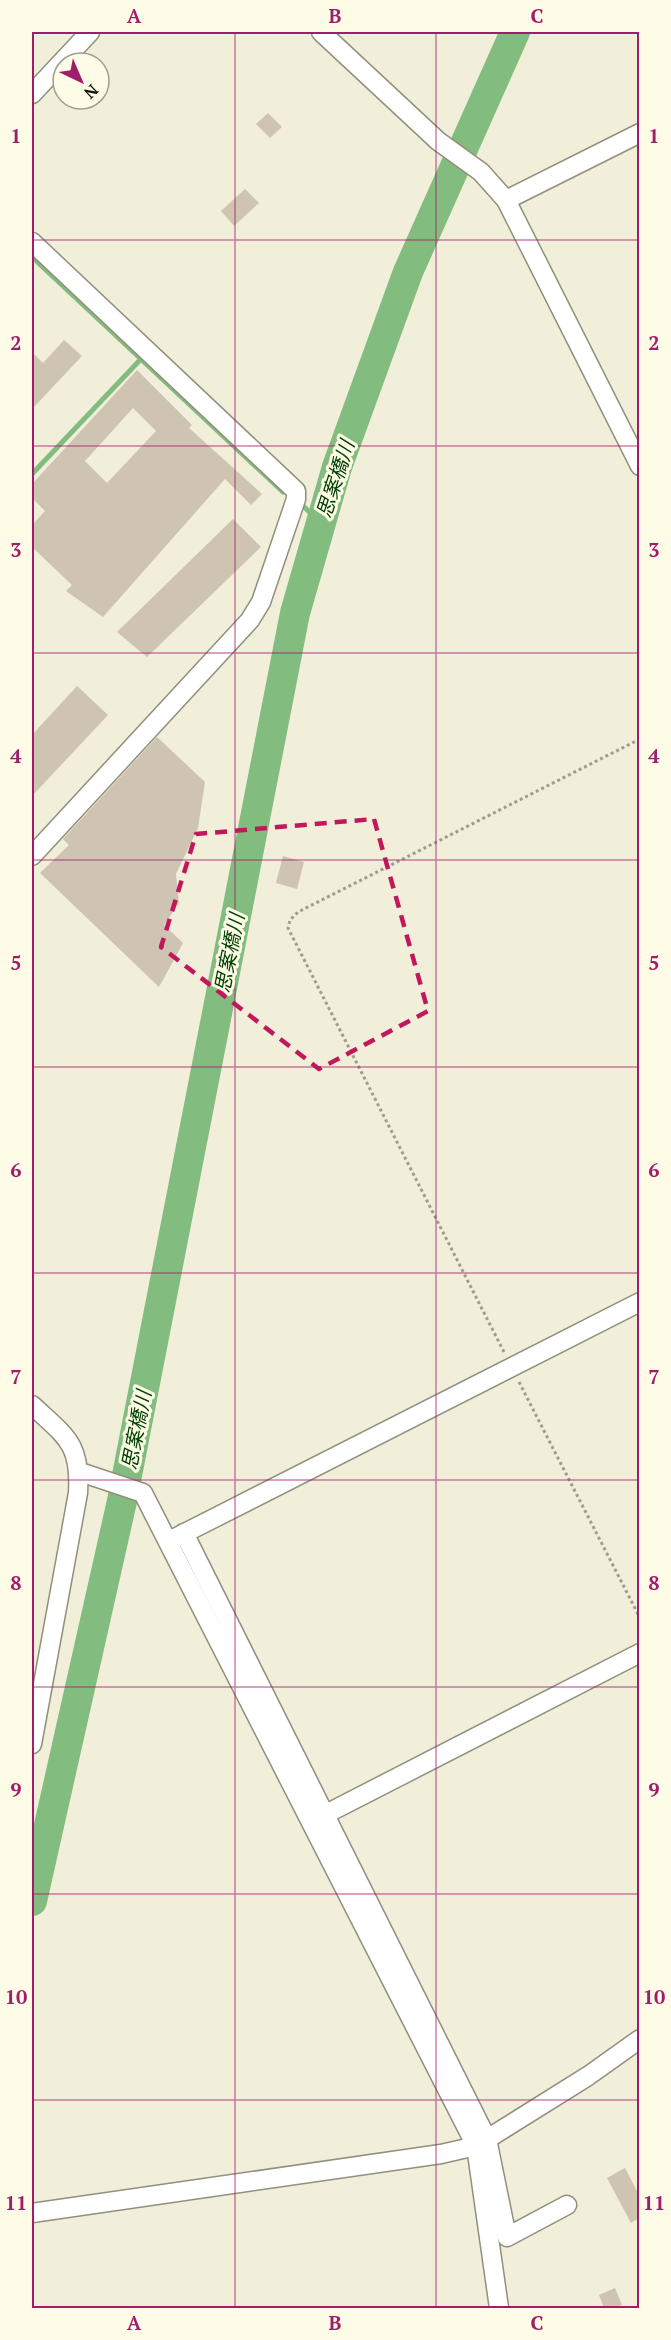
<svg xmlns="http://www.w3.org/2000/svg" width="671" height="2340" viewBox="0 0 671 2340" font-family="'PT Serif','Noto Sans JP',serif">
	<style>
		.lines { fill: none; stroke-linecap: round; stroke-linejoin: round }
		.stream { stroke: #82bc7e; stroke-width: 5 }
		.river { stroke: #82bc7e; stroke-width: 30 }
		.building { fill: #cfc3b2; fill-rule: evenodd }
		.minor-casing { stroke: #928f7c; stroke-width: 21 }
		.path { stroke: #a09d8e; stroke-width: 3; stroke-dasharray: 3 3; stroke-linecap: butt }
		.minor { stroke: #fff; stroke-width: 18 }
		.marked { fill: none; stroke: #c2185b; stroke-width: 4.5; stroke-dasharray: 12 8; stroke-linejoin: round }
		.grid { fill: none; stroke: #a11c6a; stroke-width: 1.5; stroke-opacity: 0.55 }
		.labels { text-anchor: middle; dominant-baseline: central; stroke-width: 6; stroke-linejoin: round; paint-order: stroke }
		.water-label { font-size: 20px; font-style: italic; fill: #014204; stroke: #fefbe7 }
		.neatline { fill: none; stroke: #a11c6a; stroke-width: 2 }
		.grid-label { font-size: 20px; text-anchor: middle; font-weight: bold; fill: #a11c6a }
	</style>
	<rect width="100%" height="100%" fill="#f1eeda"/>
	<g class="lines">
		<!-- stream -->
		<g class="stream">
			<polyline points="32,257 283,492"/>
			<polyline points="32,474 140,360"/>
			<polyline points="300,503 320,522"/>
		</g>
		<!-- river -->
		<polyline class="river" points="32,1901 122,1501 295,613 337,467 408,272 515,32"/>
	</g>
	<!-- building -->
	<g class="building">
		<polygon points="268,113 282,127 270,138 256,124"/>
		<polygon points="245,189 259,203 234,226 221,211"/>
		<polygon points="64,340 82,356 32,409 32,352 43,363"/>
		<path d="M137,370L192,425L189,428L262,494L251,505L225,479L103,617L66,591L72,585L32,547V525L45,511L32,498V484ZM133,408L156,431L107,483L85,461Z"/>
		<polygon points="233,519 261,547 147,657 117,632"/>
		<polygon points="77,686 108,715 32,796 32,735"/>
		<polygon points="157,737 205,782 198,828 176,874 179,903 164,925 183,943 159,987 40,873 69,845 63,839"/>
		<polygon points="283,856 304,862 297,889 276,883"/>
		<polygon points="625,2168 639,2195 639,2218 631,2223 607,2178"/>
		<polygon points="615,2288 622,2305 613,2308 604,2308 599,2295"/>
	</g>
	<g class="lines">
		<defs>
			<g id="minor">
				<polyline points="321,32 438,141 481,172 506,200 640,466"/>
				<polyline points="32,94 90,32"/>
				<polyline points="506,200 640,133"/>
				<polyline points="32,242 296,491 296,499 261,602 250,620 32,856"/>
				<path d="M32,1405C66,1437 81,1443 78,1493L32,1744"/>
				<polyline points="80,1472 143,1493 476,2146 499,2308"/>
				<polyline points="184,1533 487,2139 507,2237 567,2205"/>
				<polyline points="173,1539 640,1302"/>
				<polyline points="324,1815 640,1653"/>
				<polyline points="32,2213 441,2154 476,2146 588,2076 640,2039"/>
			</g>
		</defs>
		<!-- minor casing -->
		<use href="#minor" class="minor-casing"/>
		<!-- path -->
		<g class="path">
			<polyline points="504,1352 288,928 290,920 298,912 640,739"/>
			<polyline points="519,1382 640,1618"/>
		</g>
		<!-- minor -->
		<use href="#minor" class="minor"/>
	</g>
	<!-- marked area -->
	<path class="marked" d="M374,819L428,1011L319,1069L161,947L196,834Z"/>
	<!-- grid -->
	<path class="grid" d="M235,32V2308M436,32V2308M32,240H640M32,446H640M32,653H640M32,860H640M32,1067H640M32,1273H640M32,1480H640M32,1687H640M32,1894H640M32,2100H640"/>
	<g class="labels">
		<!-- water labels -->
		<g class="water-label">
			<text transform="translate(335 479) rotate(-72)">思案橋川</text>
			<text transform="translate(229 953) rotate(-79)">思案橋川</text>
			<text transform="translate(136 1430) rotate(-79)">思案橋川</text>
		</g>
	</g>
	<!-- border -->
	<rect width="671" height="2340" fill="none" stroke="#fefbe7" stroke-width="66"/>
	<!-- north arrow -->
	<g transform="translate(81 81) rotate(136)"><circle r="28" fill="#fefbe7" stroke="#a09e8f" stroke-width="1.5"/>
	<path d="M0-4.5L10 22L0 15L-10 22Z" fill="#a11c6a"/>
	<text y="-9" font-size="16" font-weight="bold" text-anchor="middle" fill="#14130c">N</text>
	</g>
	<rect x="33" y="33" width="605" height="2274" class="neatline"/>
	<g class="grid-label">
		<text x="134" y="23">A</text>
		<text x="335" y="23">B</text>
		<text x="537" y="23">C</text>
		<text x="16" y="143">1</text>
		<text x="654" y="143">1</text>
		<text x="16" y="350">2</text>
		<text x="654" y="350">2</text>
		<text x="16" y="557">3</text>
		<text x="654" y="557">3</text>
		<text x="16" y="763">4</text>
		<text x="654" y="763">4</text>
		<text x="16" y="970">5</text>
		<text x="654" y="970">5</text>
		<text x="16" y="1177">6</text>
		<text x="654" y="1177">6</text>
		<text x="16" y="1384">7</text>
		<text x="654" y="1384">7</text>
		<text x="16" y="1590">8</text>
		<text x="654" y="1590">8</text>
		<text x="16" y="1797">9</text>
		<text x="654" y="1797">9</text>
		<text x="16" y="2004">10</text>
		<text x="654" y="2004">10</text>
		<text x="16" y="2210">11</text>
		<text x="654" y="2210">11</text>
		<text x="134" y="2330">A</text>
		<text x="335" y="2330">B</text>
		<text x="537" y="2330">C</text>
	</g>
</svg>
